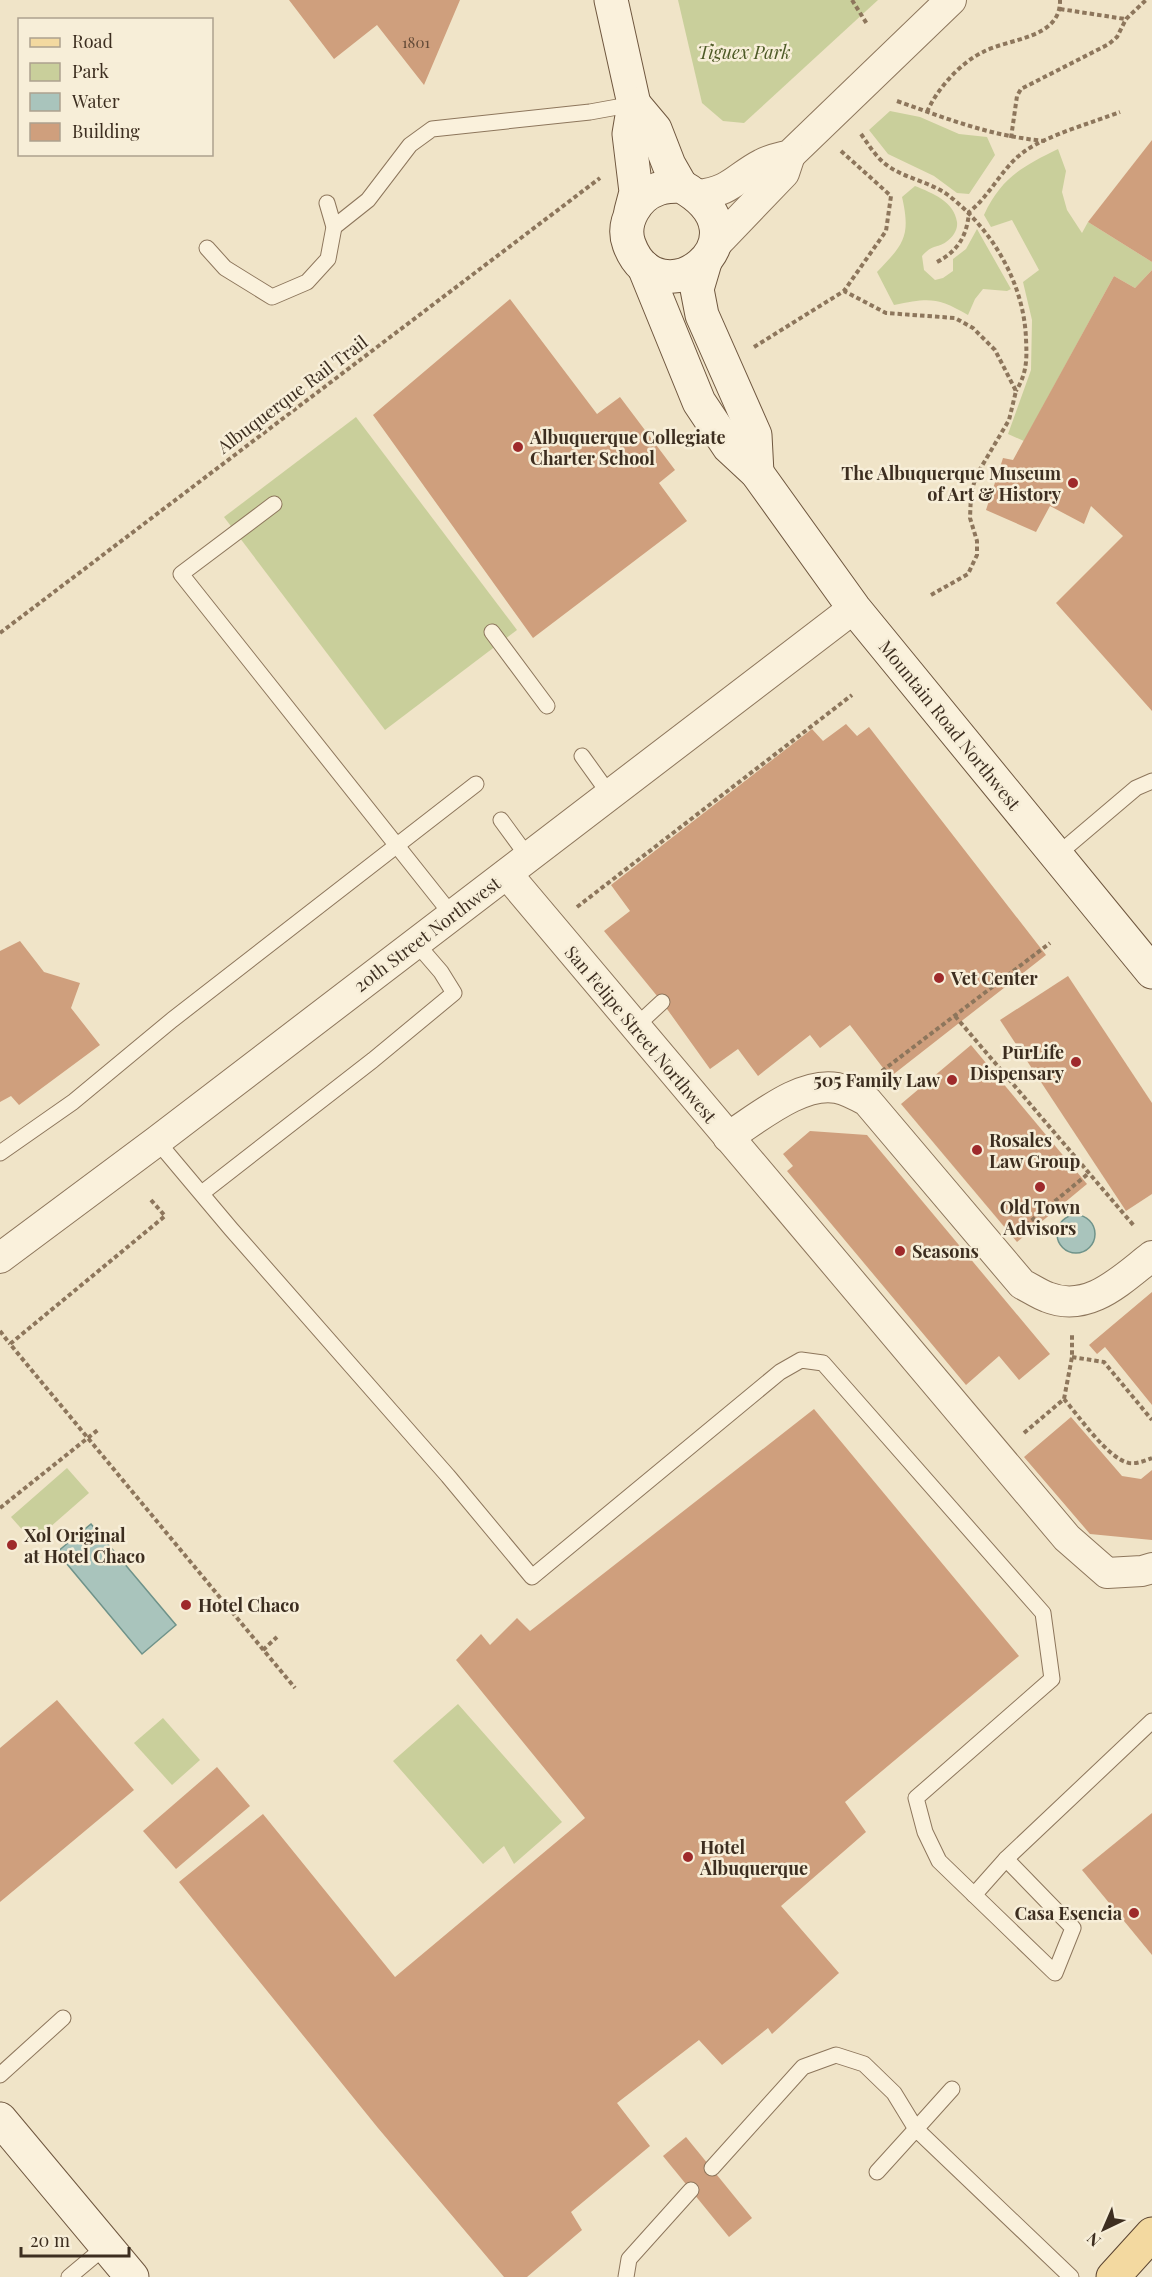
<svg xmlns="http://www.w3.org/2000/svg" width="1152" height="2277" viewBox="0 0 1152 2277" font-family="'Playfair Display',serif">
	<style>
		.green { fill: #c9cf9b }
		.water { fill: #a9c4bc; stroke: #6f938a; stroke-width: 1.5 }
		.building { fill: #cf9f7d }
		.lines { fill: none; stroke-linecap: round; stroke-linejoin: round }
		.lane-casing { stroke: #8d765c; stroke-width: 17 }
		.street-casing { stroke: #8d765c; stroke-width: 32 }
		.secondary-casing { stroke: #6f573f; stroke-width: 35 }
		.primary-casing { stroke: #5b4430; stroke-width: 35 }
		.path { stroke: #8d765c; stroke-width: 4; stroke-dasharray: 4.5 3; stroke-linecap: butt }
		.lane { stroke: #faf1dc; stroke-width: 15 }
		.street { stroke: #faf1dc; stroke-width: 30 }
		.secondary { stroke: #faf1dc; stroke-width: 33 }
		.primary { stroke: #f3d9a0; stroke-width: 33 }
		.poi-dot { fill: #9e2a2b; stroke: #f7eed8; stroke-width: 2 }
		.labels { text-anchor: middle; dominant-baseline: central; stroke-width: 5; stroke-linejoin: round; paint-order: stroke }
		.number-label { font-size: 15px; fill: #624a37 }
		.park-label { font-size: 18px; font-style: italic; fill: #4d5a26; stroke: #f7eed8 }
		.street-label { font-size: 18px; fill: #3d2e20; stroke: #f7eed8 }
		.poi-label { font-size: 18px; font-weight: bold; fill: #3d2e20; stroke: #f7eed8; text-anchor: start }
	</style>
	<rect width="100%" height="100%" fill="#f0e4c8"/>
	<!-- green -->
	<g class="green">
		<polygon points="678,0 878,0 744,123 723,121 702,103"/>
		<polygon points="890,111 920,117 959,134 987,137 995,155 969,194 957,193 934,176 888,154 869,130"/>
		<path d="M1058,149L1066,171L1062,192L1067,210L1082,233L1088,222L1152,262V270L1135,288L1114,276L1024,441L1008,434L1031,370L1032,320L1023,282L1039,270L1012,220L991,227L984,215C1001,178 1023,166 1058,149Z"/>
		<path d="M915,186C932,193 954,201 957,222C958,230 953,237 946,242C936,249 934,243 922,256L924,270L935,280L943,278L953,271V259L966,249L977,229L1011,289L1007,291L983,289L975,299L968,315C937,297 929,298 894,305L877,272C904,244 911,236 902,197Z"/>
		<polygon points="356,417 517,630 385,730 224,517"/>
		<polygon points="67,1468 89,1493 33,1542 11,1517"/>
		<polygon points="458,1704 562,1822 514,1864 504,1846 483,1864 393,1761"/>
		<polygon points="163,1718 200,1760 172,1785 134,1743"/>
	</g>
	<!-- water -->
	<g class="water">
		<circle cx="1076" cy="1234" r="19"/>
		<polygon points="91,1524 176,1625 142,1654 57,1552"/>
	</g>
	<!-- building -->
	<g class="building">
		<polygon points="289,0 460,0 424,85 377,25 334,59"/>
		<polygon points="1152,140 1152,262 1088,222"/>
		<polygon points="1152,270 1152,711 1056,603 1123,536 1091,506 1084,524 1050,506 1036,532 986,510 1003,458 1013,460 1114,276 1135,288"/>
		<polygon points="510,299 597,414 620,397 675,470 659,483 687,521 533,638 373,415"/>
		<polygon points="846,724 857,736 869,727 1046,955 890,1077 850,1025 820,1048 810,1035 758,1076 738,1049 710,1069 662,1002 604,931 630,911 611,885 812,729 823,741"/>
		<polygon points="20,941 44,972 80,983 71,1008 100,1045 19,1105 11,1096 0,1102 0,951"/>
		<polygon points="1068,976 1152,1103 1152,1194 1126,1211 1000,1020"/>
		<polygon points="971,1045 1087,1184 1017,1242 901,1104"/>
		<polygon points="810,1131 867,1135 1050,1354 1019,1380 999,1356 966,1385 787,1171 793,1166 783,1154"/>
		<polygon points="1152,1292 1152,1405 1105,1347 1097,1354 1089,1345"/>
		<polygon points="814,1409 1019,1656 845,1802 866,1832 781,1906 839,1973 772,2034 768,2028 722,2065 699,2040 617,2103 650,2146 571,2212 582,2230 527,2277 504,2277 378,2128 179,1882 263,1814 395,1977 585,1818 456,1660 481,1634 490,1645 517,1618 530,1631"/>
		<polygon points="1071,1417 1122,1476 1141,1479 1152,1470 1152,1540 1090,1534 1024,1457"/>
		<polygon points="57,1700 134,1790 0,1902 0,1748"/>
		<polygon points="217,1767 250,1806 176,1869 143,1831"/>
		<polygon points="1152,1813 1152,1955 1082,1870"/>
		<polygon points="686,2137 752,2218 729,2237 663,2156"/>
	</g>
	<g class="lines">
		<defs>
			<g id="lane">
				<polyline points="334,227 368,200 410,145 432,129 590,112 634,104"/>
				<polyline points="207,248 225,268 272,297 307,282 328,259 334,227 327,203"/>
				<polyline points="274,504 181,574 452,915"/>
				<polyline points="492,632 547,706"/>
				<polyline points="582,756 610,795"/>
				<polyline points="501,820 528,857"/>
				<polyline points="1057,855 1136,788 1152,781"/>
				<polyline points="635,1027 662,1002"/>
				<polyline points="157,1141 231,1229 448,1476 532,1577 780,1372 801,1360 823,1363 1043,1613 1052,1679 916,1798 925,1832 939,1861 1055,1973 1073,1928 1006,1859"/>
				<polyline points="0,1153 73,1102 172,1020 476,784"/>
				<polyline points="202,1193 373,1060 454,993 441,972 416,943"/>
				<polyline points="974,1895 1006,1859 1152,1721"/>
				<polyline points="0,2075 63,2018"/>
				<polyline points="712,2168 803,2067 836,2055 864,2064 894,2093 916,2129 952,2089"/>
				<polyline points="877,2172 916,2129 1071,2277"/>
				<polyline points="69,2277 106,2246"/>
				<polyline points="626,2277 629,2259 691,2190"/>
			</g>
			<g id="street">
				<path d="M698,195C732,191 735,178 762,164C770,159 781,158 790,155L951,0"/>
				<polyline points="714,246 784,173 790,155"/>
				<polyline points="507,874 1067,1538 1107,1573 1142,1571 1152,1568"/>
				<path d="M728,1137C757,1119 801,1081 837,1088C847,1090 858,1096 867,1101L1022,1284C1030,1288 1039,1294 1047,1297C1089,1314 1122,1279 1152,1256"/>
				<polyline points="0,1258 157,1141 854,608"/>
			</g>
			<g id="secondary">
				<polyline points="611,0 634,104 629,134 636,192 631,211"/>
				<polyline points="634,104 655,129 669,165 681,186"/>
				<path d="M681,186C774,238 658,324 629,244C621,222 637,196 658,189C665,186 674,186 681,186Z"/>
				<polyline points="705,262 697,289 702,315 755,435 757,473"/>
				<polyline points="644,267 699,402 729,447 757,473 854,608 1152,972"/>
				<polyline points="0,2119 132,2277"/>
			</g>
			<polyline id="primary" points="1113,2277 1152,2234"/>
		</defs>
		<!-- lane casing -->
		<use href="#lane" class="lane-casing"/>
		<!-- street casing -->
		<use href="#street" class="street-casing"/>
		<!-- secondary casing -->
		<use href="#secondary" class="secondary-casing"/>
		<!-- primary casing -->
		<use href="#primary" class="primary-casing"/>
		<!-- path -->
		<g class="path">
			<polyline points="852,0 867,24"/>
			<polyline points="1060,9 1125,19"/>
			<path d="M897,101C948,119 990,136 1045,141"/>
			<path d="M927,112C937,89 960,63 983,52C1009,38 1061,39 1060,0"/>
			<path d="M861,134C868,144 874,154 883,162C901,178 929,181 948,195C992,229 1024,283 1026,339C1027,359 1027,373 1016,391"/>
			<polyline points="1011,138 1017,96 1021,89 1109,44 1117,37 1126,19 1146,0"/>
			<polyline points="841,151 891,196 886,231 844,291"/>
			<path d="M937,262C958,251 967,236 969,212C991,195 1002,167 1025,151C1048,135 1094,122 1120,112"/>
			<polyline points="754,347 844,291 886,313 955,318 973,328 995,350 1016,391 1009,420 976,476 971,494 970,518 977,541 977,555 968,574 931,595"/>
			<polyline points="0,633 600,178"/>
			<polyline points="577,907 852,695"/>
			<polyline points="955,1016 1135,1227"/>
			<polyline points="882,1071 1050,943"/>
			<polyline points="151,1200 165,1216 10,1344 295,1688"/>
			<polyline points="1020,1230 1089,1173"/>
			<polyline points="0,1331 10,1344"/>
			<polyline points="1072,1357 1104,1362 1152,1420"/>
			<path d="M1064,1399C1078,1415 1108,1459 1129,1463C1137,1464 1144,1461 1152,1458"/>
			<polyline points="1024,1433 1064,1399 1072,1357 1072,1334"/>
			<polyline points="0,1508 99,1429"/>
			<polyline points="263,1650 277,1637"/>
		</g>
		<!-- lane -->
		<use href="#lane" class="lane"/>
		<!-- street -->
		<use href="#street" class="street"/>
		<!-- secondary -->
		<use href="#secondary" class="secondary"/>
		<!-- primary -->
		<use href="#primary" class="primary"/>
	</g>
	<!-- markers -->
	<g class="poi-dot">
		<circle cx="518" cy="447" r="6"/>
		<circle cx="1073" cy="483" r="6"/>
		<circle cx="939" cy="978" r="6"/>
		<circle cx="1076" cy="1062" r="6"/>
		<circle cx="952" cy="1080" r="6"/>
		<circle cx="977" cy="1150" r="6"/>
		<circle cx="1040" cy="1187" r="6"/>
		<circle cx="900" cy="1251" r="6"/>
		<circle cx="12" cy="1545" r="6"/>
		<circle cx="186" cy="1605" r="6"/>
		<circle cx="688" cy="1857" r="6"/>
		<circle cx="1134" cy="1913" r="6"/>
	</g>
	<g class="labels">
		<!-- number labels -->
		<g class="number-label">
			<text x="416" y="42">1801</text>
		</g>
		<!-- park labels -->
		<g class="park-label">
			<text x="744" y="52">Tiguex Park</text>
		</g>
		<!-- street labels -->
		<g class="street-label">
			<text transform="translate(292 394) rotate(-37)">Albuquerque Rail Trail</text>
			<text transform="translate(950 725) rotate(51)">Mountain Road Northwest</text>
			<text transform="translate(427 934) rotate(-37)">20th Street Northwest</text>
			<text transform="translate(641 1034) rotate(50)">San Felipe Street Northwest</text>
		</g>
		<!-- poi labels -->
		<g class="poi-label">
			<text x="530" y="437">Albuquerque Collegiate<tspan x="530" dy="21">Charter School</tspan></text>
			<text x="1061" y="473" text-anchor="end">The Albuquerque Museum<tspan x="1061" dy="21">of Art &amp; History</tspan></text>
			<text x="951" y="978">Vet Center</text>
			<text x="1064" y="1052" text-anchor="end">PūrLife<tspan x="1064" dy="21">Dispensary</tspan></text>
			<text x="940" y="1080" text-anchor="end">505 Family Law</text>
			<text x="989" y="1140">Rosales<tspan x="989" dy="21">Law Group</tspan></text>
			<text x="1040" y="1207" text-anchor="middle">Old Town<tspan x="1040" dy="21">Advisors</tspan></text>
			<text x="912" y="1251">Seasons</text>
			<text x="24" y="1535">Xol Original<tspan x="24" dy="21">at Hotel Chaco</tspan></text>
			<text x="198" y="1605">Hotel Chaco</text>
			<text x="700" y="1847">Hotel<tspan x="700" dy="21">Albuquerque</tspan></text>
			<text x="1122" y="1913" text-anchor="end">Casa Esencia</text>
		</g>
	</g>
	<!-- legend -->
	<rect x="18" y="18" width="195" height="138" fill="#f7eed8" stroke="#ada18e" stroke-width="1.5"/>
	<rect x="30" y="38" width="30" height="9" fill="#f3d9a0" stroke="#ada18e" stroke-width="1.5"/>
	<text x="72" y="48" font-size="18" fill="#3d2e20">Road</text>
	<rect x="30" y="63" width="30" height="18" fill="#c9cf9b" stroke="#ada18e" stroke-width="1.5"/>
	<text x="72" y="78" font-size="18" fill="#3d2e20">Park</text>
	<rect x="30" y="93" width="30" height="18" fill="#a9c4bc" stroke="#ada18e" stroke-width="1.5"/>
	<text x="72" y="108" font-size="18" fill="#3d2e20">Water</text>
	<rect x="30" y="123" width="30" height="18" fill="#cf9f7d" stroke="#ada18e" stroke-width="1.5"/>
	<text x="72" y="138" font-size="18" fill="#3d2e20">Building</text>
	<!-- north arrow -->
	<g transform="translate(1104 2229) rotate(224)" stroke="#f7eed8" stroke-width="4.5" paint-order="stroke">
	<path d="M0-4.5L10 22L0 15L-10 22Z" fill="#3d2e20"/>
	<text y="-9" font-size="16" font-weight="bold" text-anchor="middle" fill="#3d2e20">N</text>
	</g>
	<!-- scale -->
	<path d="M21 2247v9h108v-9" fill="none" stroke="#3d2e20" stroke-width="3"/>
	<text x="30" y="2247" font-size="18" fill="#3d2e20" stroke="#f7eed8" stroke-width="4.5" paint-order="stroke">20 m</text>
</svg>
